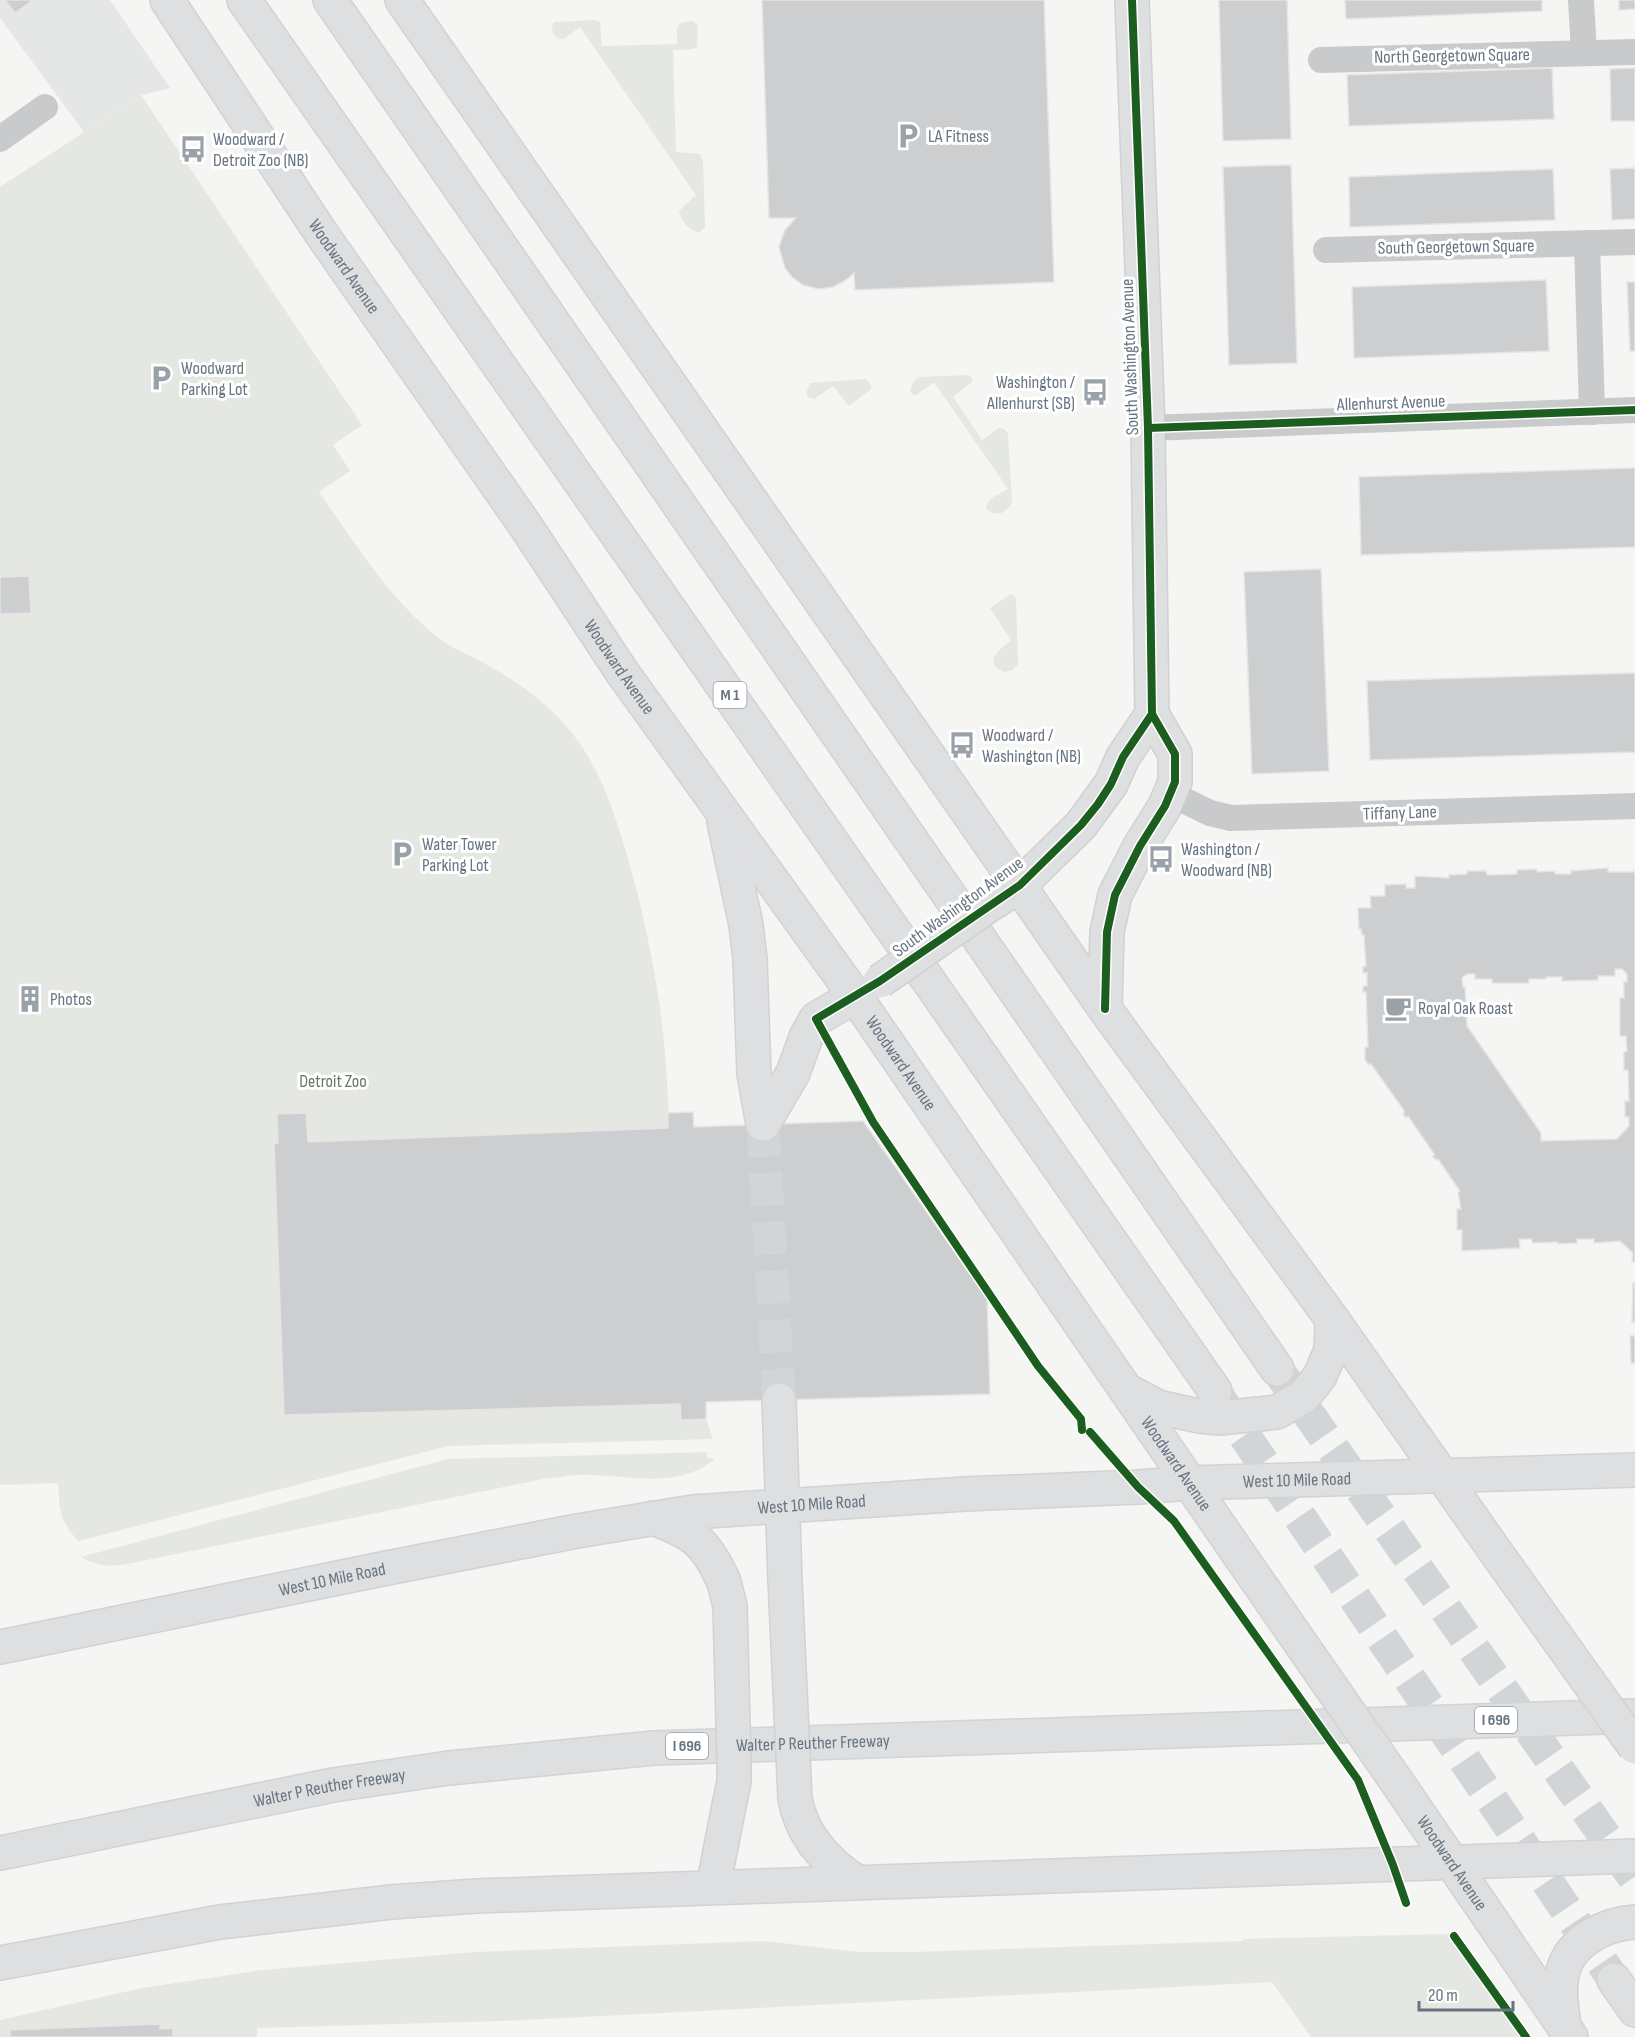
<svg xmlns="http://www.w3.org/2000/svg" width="1635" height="2037" viewBox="0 0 1635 2037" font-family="'Sofia Sans Condensed',sans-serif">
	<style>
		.built { fill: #e5e6e6 }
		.green { fill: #e4e7e2 }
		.building { fill: #cdcecf; stroke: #e4e4e4; stroke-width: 1.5; fill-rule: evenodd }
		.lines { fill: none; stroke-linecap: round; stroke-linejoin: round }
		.primary-tunnel { stroke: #d2d5d7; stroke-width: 33; stroke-dasharray: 33 16; stroke-linecap: butt }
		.secondary-casing { stroke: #d1d1d2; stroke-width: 36 }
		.primary-casing { stroke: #d2d2d3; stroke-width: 36 }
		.motorway-casing { stroke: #d2d3d3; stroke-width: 36 }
		.minor { stroke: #c9cacb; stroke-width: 26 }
		.secondary { stroke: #dedfe0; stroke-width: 33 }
		.primary { stroke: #dedfe0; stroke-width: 33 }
		.motorway { stroke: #dedfe0; stroke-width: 33 }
		.secondary-bridge-casing { stroke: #d1d1d2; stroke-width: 36; stroke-linecap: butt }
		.primary-bridge-casing { stroke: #d2d2d3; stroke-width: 36; stroke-linecap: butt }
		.secondary-bridge { stroke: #dedfe0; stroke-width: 33 }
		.primary-bridge { stroke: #dedfe0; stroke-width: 33 }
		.cycleway-casing { stroke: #fff; stroke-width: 11 }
		.cycleway { stroke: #1b5e20; stroke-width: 8 }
		.labels { text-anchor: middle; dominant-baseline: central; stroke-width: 6; stroke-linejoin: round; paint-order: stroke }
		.shield { fill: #fff; stroke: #959ea7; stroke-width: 1.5 }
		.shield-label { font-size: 16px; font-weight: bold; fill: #677481 }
		.street-label { font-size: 18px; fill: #677481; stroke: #fff }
		.poi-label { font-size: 18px; fill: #677481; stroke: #fff; text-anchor: start }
		.park-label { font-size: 18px; fill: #697866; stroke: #fff }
	</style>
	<rect width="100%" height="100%" fill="#f5f5f4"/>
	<!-- built -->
	<polygon class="built" points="0,0 110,0 170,88 141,95 84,132 0,18"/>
	<!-- green -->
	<g class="green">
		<path d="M595,20L600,22L602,46L677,44V30L680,23L693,21L698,26L697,47L693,49L673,50L676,152L700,154L703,162L705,227L699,233C689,230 681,221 679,211L696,195L580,27L564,39H559C552,34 550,29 554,22Z"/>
		<path d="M141,95L362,425L333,445L350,471L319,492C355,543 387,596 436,636C449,647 467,654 482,662C513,679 543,699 566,726C599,763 613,809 627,855C640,901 651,948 658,995C669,1063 669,1133 672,1202C675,1274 678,1347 681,1420L706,1419L713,1439L448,1446L78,1541C59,1519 60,1511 58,1483L0,1485V187Z"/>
		<path d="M969,375L972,378V382L953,397L982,440L999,428L1004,429L1008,434L1012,503C1005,514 997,517 986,509C987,497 999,495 1008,489L934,382L916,395H913L910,391L914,381L920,377Z"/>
		<polygon points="865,379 870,383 871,389 849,406 833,386 814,399 808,397 806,392 810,383"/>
		<path d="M1011,594L1014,595L1016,598L1018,664L1013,670L1004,672C981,662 1000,650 1011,640L990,608Z"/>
		<path d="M707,1452V1458L715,1459C678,1489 634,1476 589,1475C574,1474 558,1478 543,1479L127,1564C109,1567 97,1566 81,1557L448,1459Z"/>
		<polygon points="1450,1934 1521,2037 1311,2037 1272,1982 501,2021 257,2028 257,2037 0,2037 0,2020 142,1988 262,1970 476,1952 764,1941 859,1952 915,1952 1243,1941 1243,1939"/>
	</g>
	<!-- building -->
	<g class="building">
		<polygon points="5,0 33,0 15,13"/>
		<polygon points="762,0 1044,0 1054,282 855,290 854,273 846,280 833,287 819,289 803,285 792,277 785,268 779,247 785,230 796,218 769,218"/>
		<polygon points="1219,0 1287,0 1291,139 1223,141"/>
		<polygon points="1345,0 1542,0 1542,11 1346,19"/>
		<polygon points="1619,0 1635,0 1635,9 1619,10"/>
		<polygon points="1552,68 1554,119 1349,126 1347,75"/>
		<polygon points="1635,68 1635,121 1611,121 1610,69"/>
		<polygon points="1291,165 1297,363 1229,365 1223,167"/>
		<polygon points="1635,168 1635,219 1612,220 1610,169"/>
		<polygon points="1553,169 1555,220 1350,227 1349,177"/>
		<polygon points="1546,280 1549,351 1354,358 1352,287"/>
		<polygon points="1627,282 1635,282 1635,351 1630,351"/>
		<polygon points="1633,468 1635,468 1635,547 1361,555 1359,477"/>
		<polygon points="1321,569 1329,771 1252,774 1244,572"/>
		<polygon points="29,576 31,613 0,614 0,577"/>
		<polygon points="1635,673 1635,752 1370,760 1367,681"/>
		<path d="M1608,868V872H1635V1262H1632L1633,1253L1620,1241L1594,1243V1239H1577V1243L1558,1244V1242L1532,1243V1239H1519L1520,1249L1516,1248L1462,1251V1230H1457V1209H1461L1458,1193L1460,1191L1438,1159L1436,1160L1432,1156L1435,1155L1408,1116L1406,1118L1403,1113L1405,1112L1371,1064L1369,1065L1365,1060V1047H1368L1366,992H1363V986H1367V973H1363V967L1366,966L1364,935H1362L1361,929H1359L1358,908H1371L1370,896H1385V885L1406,884V888H1415V876L1449,878V875L1467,874V871H1486L1487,875L1517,874V870L1537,869V872L1555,871V874H1571V871ZM1615,969H1622L1627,974V982H1624V998H1620V1036H1626L1627,1051L1624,1052V1070H1628L1629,1101H1625V1117H1629V1126L1617,1139L1541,1141V1133L1467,1026L1465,987H1463L1462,978L1467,974H1475V979H1492V983H1529V979H1546V977H1562V981L1598,980V976H1615Z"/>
		<polygon points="22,988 37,988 38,1010 23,1010"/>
		<polygon points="693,1112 694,1127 863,1121 987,1298 990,1394 706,1402 706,1419 681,1420 680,1404 284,1415 274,1143 278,1143 277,1114 306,1113 308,1142 668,1128 668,1113"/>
		<polygon points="1633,1283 1635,1283 1635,1322 1632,1322"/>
		<polygon points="1630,1336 1635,1336 1635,1363 1631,1363"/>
		<polygon points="160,2024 160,2029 173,2028 173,2037 10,2037 10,2030"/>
	</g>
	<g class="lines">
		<!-- primary-tunnel -->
		<g class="primary-tunnel">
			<polyline points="763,1124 779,1400"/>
			<polyline points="1277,1369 1635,1879"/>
			<polyline points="1217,1395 1614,1980"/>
		</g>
		<defs>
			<g id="secondary">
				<polyline points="996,901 1020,885 1081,825 1111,784 1123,757 1152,714"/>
				<polyline points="1105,1009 1107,932 1115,895 1140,846 1165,806 1175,782 1175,754 1152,714 1148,428 1132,0"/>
			</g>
			<g id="primary">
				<path id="s1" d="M167,0L321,233L527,528L622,672L855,996L1238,1553"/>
				<polyline points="244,0 1215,1391"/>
				<polyline points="330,0 1277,1369"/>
				<polyline points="402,0 1105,1009 1332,1319 1500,1558"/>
				<polyline points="724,822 746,925 750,959 754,1074 763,1124"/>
				<polyline points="763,1124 793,1073 806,1037 816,1019 855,996"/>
				<polyline points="1126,1390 1158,1407 1199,1416 1220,1418 1277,1412 1304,1396 1320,1376 1331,1350 1332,1319"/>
				<polyline points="779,1400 785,1580"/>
				<path d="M653,1518C694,1533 706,1542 724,1582"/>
				<path id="s2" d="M0,1647L382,1569L577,1531L693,1512L965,1494L1138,1487L1190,1483L1635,1470"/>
				<path id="s3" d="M1397,1782L1571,2037"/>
				<path d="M795,1799C802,1837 827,1863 858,1883"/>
				<polyline points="713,1887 729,1806"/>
				<polyline points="0,1963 220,1922 391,1902 476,1896 1635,1856"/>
				<polyline points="1614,1980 1635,2010"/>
				<path d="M1564,2027C1562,2009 1558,1989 1563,1971C1571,1940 1606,1924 1635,1922"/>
			</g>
			<g id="motorway">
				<path id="s4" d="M0,1853L333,1785L449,1768L654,1748L1635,1716"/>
			</g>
		</defs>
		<!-- secondary casing -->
		<use href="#secondary" class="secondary-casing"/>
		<!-- primary casing -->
		<use href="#primary" class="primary-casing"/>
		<!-- motorway casing -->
		<use href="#motorway" class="motorway-casing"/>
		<!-- minor -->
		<g class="minor">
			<polyline points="1581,0 1584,53"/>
			<polyline points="1321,60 1635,52"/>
			<polyline points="0,139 45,107"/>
			<polyline points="1587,243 1592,412"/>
			<polyline points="1326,250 1635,242"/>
			<polyline points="1148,428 1635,410"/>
			<polyline points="1171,794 1210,813 1231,818 1635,806"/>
		</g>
		<!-- secondary -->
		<use href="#secondary" class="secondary"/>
		<!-- primary -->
		<use href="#primary" class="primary"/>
		<!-- motorway -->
		<use href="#motorway" class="motorway"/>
		<defs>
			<polyline id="secondary-bridge" points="880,981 995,901"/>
			<g id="primary-bridge">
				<polyline points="1238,1553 1397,1782"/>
				<polyline points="1500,1558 1635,1747"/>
				<polyline points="785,1580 795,1799"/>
				<polyline points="724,1582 730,1606 734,1763 734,1782 729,1806"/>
			</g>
		</defs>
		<!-- secondary-bridge casing -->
		<use href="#secondary-bridge" class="secondary-bridge-casing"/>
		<!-- primary-bridge casing -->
		<use href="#primary-bridge" class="primary-bridge-casing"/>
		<!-- secondary-bridge -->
		<use href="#secondary-bridge" class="secondary-bridge"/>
		<!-- primary-bridge -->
		<use href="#primary-bridge" class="primary-bridge"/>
		<defs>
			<g id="cycleway">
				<polyline points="1148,428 1635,410"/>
				<polyline points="1105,1009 1107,932 1115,895 1140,846 1165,806 1175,782 1175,754 1152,714 1148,428 1132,0"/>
				<polyline points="1082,1430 1081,1419 1038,1366 873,1122 816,1019 880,981 1020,885 1081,825 1098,804 1111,784 1123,757 1152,714"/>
				<polyline points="1090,1432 1138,1487 1174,1521 1358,1780 1393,1865 1406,1903"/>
				<polyline points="1454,1936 1526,2037"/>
			</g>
		</defs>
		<!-- cycleway casing -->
		<use href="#cycleway" class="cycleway-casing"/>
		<!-- cycleway -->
		<use href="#cycleway" class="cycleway"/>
	</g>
	<!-- icons -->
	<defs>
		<symbol id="parking-bare" viewBox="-9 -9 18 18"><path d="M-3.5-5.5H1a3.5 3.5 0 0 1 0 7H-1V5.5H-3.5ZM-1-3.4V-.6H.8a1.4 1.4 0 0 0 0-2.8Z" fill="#99a1a9" stroke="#fff" stroke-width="2.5" paint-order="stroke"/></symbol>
		<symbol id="bus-bare" viewBox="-9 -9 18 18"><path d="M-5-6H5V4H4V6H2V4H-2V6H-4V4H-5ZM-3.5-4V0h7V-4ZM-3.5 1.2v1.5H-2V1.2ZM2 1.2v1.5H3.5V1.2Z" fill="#99a1a9" stroke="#fff" stroke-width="2.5" paint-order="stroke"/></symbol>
		<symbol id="building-bare" viewBox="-9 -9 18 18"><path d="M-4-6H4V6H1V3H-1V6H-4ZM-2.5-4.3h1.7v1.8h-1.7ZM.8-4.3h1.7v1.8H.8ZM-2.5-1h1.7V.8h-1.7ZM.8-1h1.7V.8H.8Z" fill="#99a1a9" stroke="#fff" stroke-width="2.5" paint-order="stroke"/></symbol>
		<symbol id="cafe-bare" viewBox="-9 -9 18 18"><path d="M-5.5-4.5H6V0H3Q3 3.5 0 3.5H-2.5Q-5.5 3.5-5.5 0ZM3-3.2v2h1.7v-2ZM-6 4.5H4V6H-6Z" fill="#99a1a9" stroke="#fff" stroke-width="2.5" paint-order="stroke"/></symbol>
	</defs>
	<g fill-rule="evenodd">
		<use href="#parking-bare" x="889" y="117" width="38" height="38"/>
		<use href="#bus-bare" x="174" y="130" width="38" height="38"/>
		<use href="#parking-bare" x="142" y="359" width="38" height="38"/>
		<use href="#bus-bare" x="1076" y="373" width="38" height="38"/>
		<use href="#bus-bare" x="943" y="726" width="38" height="38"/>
		<use href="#parking-bare" x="383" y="835" width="38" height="38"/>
		<use href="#bus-bare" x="1142" y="840" width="38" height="38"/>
		<use href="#building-bare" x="11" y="980" width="38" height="38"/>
		<use href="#cafe-bare" x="1379" y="989" width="38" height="38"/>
	</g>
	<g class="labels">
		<!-- shield labels -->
		<g class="shield">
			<rect x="713.5" y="682" width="33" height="26" rx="4.5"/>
			<rect x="1475" y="1707" width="42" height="26" rx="4.5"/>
			<rect x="666" y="1733" width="42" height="26" rx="4.5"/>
		</g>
		<g class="shield-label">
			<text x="730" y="695">M 1</text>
			<text x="1496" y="1720">I 696</text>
			<text x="687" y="1746">I 696</text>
		</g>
		<!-- street labels -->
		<g class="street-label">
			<text transform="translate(1452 56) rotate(-1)">North Georgetown Square</text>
			<text transform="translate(1456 247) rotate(-1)">South Georgetown Square</text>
			<text stroke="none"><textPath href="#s1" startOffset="320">Woodward Avenue</textPath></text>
			<text transform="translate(1130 357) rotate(-92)">South Washington Avenue</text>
			<text transform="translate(1391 403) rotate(-2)">Allenhurst Avenue</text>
			<text stroke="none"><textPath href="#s1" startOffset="806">Woodward Avenue</textPath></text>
			<text transform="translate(1400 813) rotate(-2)">Tiffany Lane</text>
			<text transform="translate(958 907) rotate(-36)">South Washington Avenue</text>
			<text stroke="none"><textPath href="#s1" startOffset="1292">Woodward Avenue</textPath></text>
			<text stroke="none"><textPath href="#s1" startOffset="1778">Woodward Avenue</textPath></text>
			<text stroke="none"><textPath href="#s2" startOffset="1311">West 10 Mile Road</textPath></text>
			<text stroke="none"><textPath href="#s2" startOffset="825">West 10 Mile Road</textPath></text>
			<text stroke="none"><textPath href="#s2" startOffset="339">West 10 Mile Road</textPath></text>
			<text stroke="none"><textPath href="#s4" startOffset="822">Walter P Reuther Freeway</textPath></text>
			<text stroke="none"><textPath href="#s4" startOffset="336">Walter P Reuther Freeway</textPath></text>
			<text stroke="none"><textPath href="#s3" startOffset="98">Woodward Avenue</textPath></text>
		</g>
		<!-- poi labels -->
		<g class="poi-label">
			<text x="928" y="136">LA Fitness</text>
			<text x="213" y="139">Woodward /<tspan x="213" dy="21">Detroit Zoo (NB)</tspan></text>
			<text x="181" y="368">Woodward<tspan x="181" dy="21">Parking Lot</tspan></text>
			<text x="1075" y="382" text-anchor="end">Washington /<tspan x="1075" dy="21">Allenhurst (SB)</tspan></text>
			<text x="982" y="735">Woodward /<tspan x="982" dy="21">Washington (NB)</tspan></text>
			<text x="422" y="844">Water Tower<tspan x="422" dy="21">Parking Lot</tspan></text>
			<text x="1181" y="849">Washington /<tspan x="1181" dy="21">Woodward (NB)</tspan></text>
			<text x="50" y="999">Photos</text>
			<text x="1418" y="1008">Royal Oak Roast</text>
		</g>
		<!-- park labels -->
		<g class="park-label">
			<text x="333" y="1081">Detroit Zoo</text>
		</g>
	</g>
	<!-- scale -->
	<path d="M1419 2001v9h94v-9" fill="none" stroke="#677481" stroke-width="3"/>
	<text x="1428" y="2001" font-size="18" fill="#677481" stroke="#ffffff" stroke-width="4.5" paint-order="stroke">20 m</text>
</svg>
